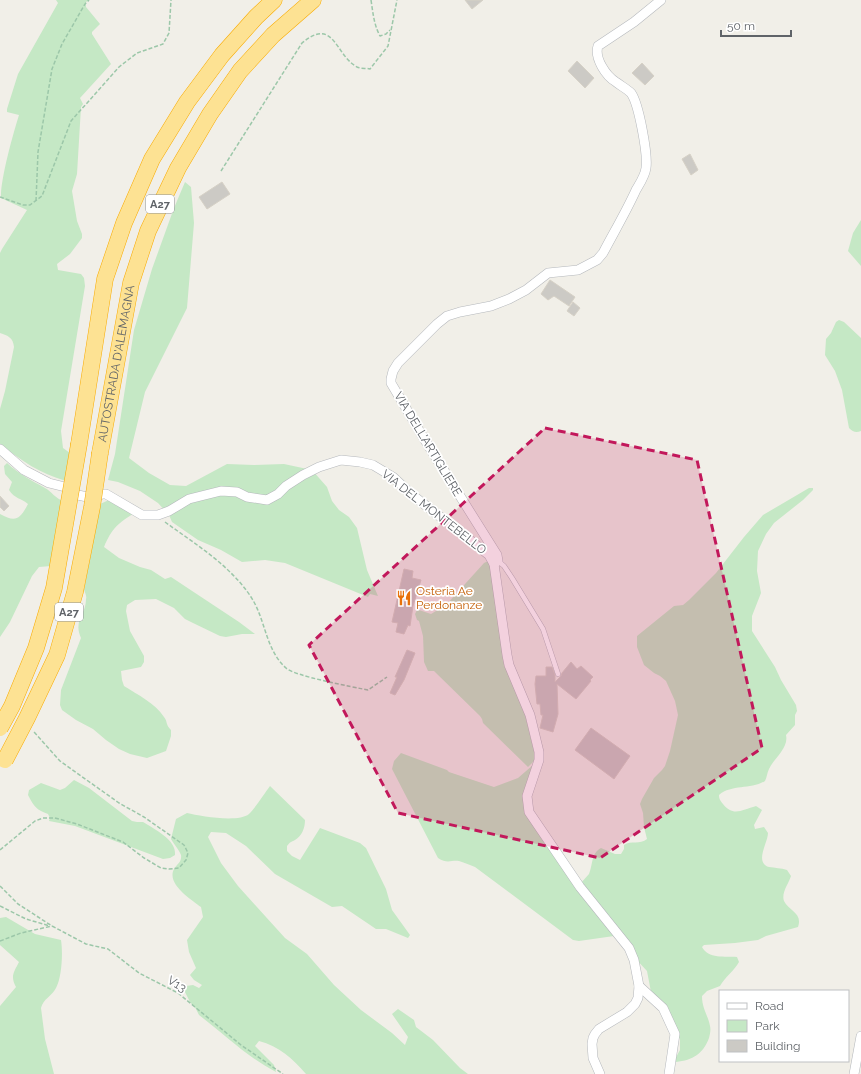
<svg xmlns="http://www.w3.org/2000/svg" width="861" height="1074" viewBox="0 0 861 1074" font-family="Raleway,sans-serif">
	<style>
		.green { fill: #c5e8c5 }
		.building { fill: #cccac5; stroke: #d6d1c6 }
		.lines { fill: none; stroke-linecap: round; stroke-linejoin: round }
		.lane-casing { stroke: #b5b8bc; stroke-width: 5.5 }
		.street-casing { stroke: #b5b8bc; stroke-width: 10 }
		.highway-casing { stroke: #f9ab00; stroke-width: 17 }
		.path { stroke: #9cc7a9; stroke-width: 1.5; stroke-dasharray: 4 2; stroke-linecap: butt }
		.lane { stroke: #fff; stroke-width: 4.5 }
		.street { stroke: #fff; stroke-width: 9 }
		.highway { stroke: #fde293; stroke-width: 16 }
		.highway-bridge-casing { stroke: #f9ab00; stroke-width: 17; stroke-linecap: butt }
		.highway-bridge { stroke: #fde293; stroke-width: 16 }
		.marked { fill: #c2185b; fill-opacity: 0.2; stroke: #c2185b; stroke-width: 3; stroke-dasharray: 8 5; stroke-linejoin: round }
		.labels { text-anchor: middle; dominant-baseline: central; stroke-width: 3.5; stroke-linejoin: round; paint-order: stroke }
		.shield { fill: #fff; stroke: #8f9295; stroke-width: 1 }
		.shield-label { font-size: 11px; font-weight: bold; fill: #5f6368 }
		.street-label { font-size: 12px; fill: #5f6368; stroke: #fff }
		.food-label { font-size: 12px; fill: #c56008; stroke: #fff; text-anchor: start }
	</style>
	<rect width="100%" height="100%" fill="#f1efe8"/>
	<!-- green -->
	<g class="green">
		<path d="M56,0H89L86,2V7L100,24L92,32V34L111,64L80,98L83,104L81,107L77,174L72,191L77,221L82,234V238L70,254L57,264L58,270L81,274L84,278L85,286L61,431L63,448L70,453L66,481C39,473 22,461 0,444V409L5,391L14,347C13,337 8,336 0,333V253L2,249L27,210L1,198C0,181 13,134 19,115L7,112V109L18,74L58,3Z"/>
		<polygon points="185,182 191,187 194,223 187,308 145,392 129,458 149,473 170,485 186,486 227,464 254,465 284,464 312,470 327,487 332,501 339,510 349,517 357,528 367,570 378,596 370,594 368,597 285,563 265,560 242,562 221,550 198,540 172,522 169,515 158,503 140,491 118,482 108,480 115,454 134,330 152,269 174,208"/>
		<polygon points="861,220 861,266 848,251 853,233"/>
		<path d="M839,320L844,322L861,338V431C856,433 853,432 849,428L842,390L835,371L825,355L826,339L831,333L836,322Z"/>
		<path d="M7,463C20,475 31,480 45,488C52,492 55,498 63,501L51,566L39,567L32,576L10,622L0,637V514C16,523 20,519 28,504C21,498 15,499 9,490L12,482L5,474L4,466Z"/>
		<path d="M809,488H813V490L803,500L774,523L766,534L758,551L757,571L761,593L752,616V631L775,667L781,680L796,705L797,711L795,715V725L786,735C789,748 774,758 769,769C767,773 767,777 765,781C751,790 732,784 719,795C719,799 720,800 723,804C733,817 742,810 756,806L762,810L754,825L755,829L764,827L768,833C768,843 754,862 769,867C775,868 781,868 787,870L791,876C789,883 781,893 784,901C789,911 803,913 798,927L766,936L758,940L735,943L704,945L702,947C708,959 725,956 737,957L739,962C734,971 725,977 720,986L707,991L702,996C702,1009 708,1015 710,1026C711,1030 710,1034 709,1038C703,1054 693,1060 676,1062L675,1059L680,1050V1039L651,992L647,971L634,957L580,884C583,881 586,877 589,874C593,865 591,853 601,848L615,854H621L624,849V845C631,840 640,845 647,839L644,827L643,813L640,804L642,799L654,778L662,770L665,766L670,751L678,715L675,701L666,681L660,676L654,673L644,665L637,647V636L674,606L683,605L689,600L716,573L744,537L763,515Z"/>
		<path d="M109,500L136,512C118,523 112,528 104,547L119,558L140,567L151,570L165,579L171,577L239,622L255,634H242L226,637L220,636L193,623L185,619L174,608L156,599L135,600L127,605L126,611L130,631L144,656V662L141,667L121,671L122,680L124,686C138,695 155,703 164,717C168,722 165,724 171,730V736L166,751L147,758L130,754L119,749L106,740L93,729L76,720L62,710L60,705L61,690L81,638C73,620 86,615 86,599C87,597 85,592 84,590L100,504Z"/>
		<polygon points="488,561 493,569 501,617 536,759 528,767 483,723 482,719 480,716 436,673 434,671 428,671 424,662 423,636 419,621 417,620 415,614 417,610 419,610 431,614 446,605 484,563"/>
		<path d="M401,753L447,770L449,772L494,787L518,778L533,765L526,812L530,821L614,936L579,941L573,940L475,867C470,865 465,863 459,861C451,860 447,864 438,858L392,769L394,761Z"/>
		<path d="M74,780L89,788L132,821L137,822H143C154,829 177,840 175,855L170,858L163,859L75,826L49,821L50,818L48,814C37,810 34,807 28,795L29,790L41,783L60,790L65,788Z"/>
		<path d="M270,786L305,820C305,828 302,836 295,840C291,842 290,842 287,846V851L292,856L300,860L320,828L360,843L366,848L386,889L392,910L410,935L408,938L386,929H376L342,906L332,907L275,874L246,846L226,833L211,832L208,837L221,863L238,886L285,938L307,954L334,985L361,1010L392,1033L405,1045L408,1037L392,1014L398,1009L414,1020L416,1027L433,1040L460,1068L468,1074H306C293,1059 279,1046 259,1041L255,1046L274,1065L276,1072C247,1057 224,1034 199,1015L196,1009L190,1002L184,990L186,986L193,985L199,988L202,985L194,980L190,975L196,968L189,952L187,940L203,917L201,907C192,900 166,884 174,869C177,864 182,862 181,855C179,850 174,844 171,839L176,819L187,813C200,816 238,823 249,814C256,807 264,794 270,786Z"/>
		<path d="M6,917L35,934L61,940C63,952 62,977 56,988C52,996 43,999 41,1008L45,1039L54,1074H0V1006L16,987C10,976 14,972 19,962L0,945V918Z"/>
	</g>
	<!-- building -->
	<g class="building">
		<polygon points="465,0 483,0 472,9"/>
		<polygon points="577,61 594,78 585,88 568,71"/>
		<polygon points="642,63 654,76 645,85 632,73"/>
		<polygon points="690,154 698,170 691,175 682,159"/>
		<polygon points="222,182 230,194 207,209 199,197"/>
		<polygon points="550,280 575,297 569,306 554,296 548,300 541,294"/>
		<polygon points="573,302 580,308 574,316 567,311"/>
		<polygon points="0,496 9,506 4,511 0,507"/>
		<polygon points="404,569 413,571 412,578 421,580 413,606 410,626 408,625 404,634 396,632 398,623 392,622"/>
		<polygon points="407,650 415,653 404,680 395,695 390,693 397,677 395,677"/>
		<polygon points="571,662 577,669 581,666 593,677 590,680 591,681 576,699 557,684 558,714 553,732 540,728 543,715 541,715 540,704 537,704 535,684 536,676 546,676 546,667 552,667 555,675 555,682 561,676 562,673"/>
		<polygon points="591,728 630,756 614,779 575,750"/>
	</g>
	<g class="lines">
		<defs>
			<polyline id="lane" points="498,561 504,566 512,578 543,629 558,674"/>
			<g id="street">
				<polyline points="0,449 24,470 49,483 65,487 73,494 92,498 102,494 106,494 142,515 158,515 169,511 189,499 221,491 237,492 247,497 267,500 278,494 286,486 303,475 319,467 341,460 360,462 373,465 393,477 411,494 489,555 494,564 507,655 509,665 530,715 539,752 539,760 527,796 529,812 580,887 629,948 634,960 639,986 638,998 635,1004 627,1012 599,1029 595,1034 593,1038 592,1044 593,1058 600,1074"/>
				<path d="M494,564L498,561L497,555L423,437L391,383V379L393,371L398,363L437,324L447,316L460,312L491,306L509,299L526,290L548,273L578,270L597,260L603,253C614,232 626,212 636,190C640,183 645,176 646,168C648,155 639,104 631,93C627,89 621,86 616,82C606,76 594,58 598,46L634,22L661,0"/>
				<polyline points="639,986 663,1008 675,1034 669,1074"/>
				<polyline points="854,1074 861,1036"/>
			</g>
			<g id="highway">
				<polyline points="79,444 105,279 124,223 152,159 187,102 222,55 256,17 274,0"/>
				<path id="s1" d="M100,453L131,283L148,231L178,168L210,114L240,71L273,35L313,0"/>
			</g>
		</defs>
		<!-- lane casing -->
		<use href="#lane" class="lane-casing"/>
		<!-- street casing -->
		<use href="#street" class="street-casing"/>
		<!-- highway casing -->
		<use href="#highway" class="highway-casing"/>
		<!-- path -->
		<g class="path">
			<path d="M371,0C373,13 374,25 380,36L386,34L390,30"/>
			<path d="M221,171L302,43C334,16 335,55 357,67C361,69 366,68 370,69L388,46L397,0"/>
			<polyline points="0,197 23,205 30,205 42,196 71,121 119,67 137,53 163,44 169,33 171,0"/>
			<polyline points="36,201 38,152 52,69 62,44 85,4 89,0"/>
			<path d="M165,522C195,544 230,565 251,597C266,620 265,649 286,668C294,676 353,687 368,690L387,677"/>
			<polyline points="0,850 35,821 43,818 55,818 77,824 123,842 144,858 161,868 169,869 179,868 186,860 188,853 184,845 144,817 119,803 60,761 34,732"/>
			<polyline points="0,886 18,904 52,926 86,944 108,949 139,973 178,993 241,1045 283,1074"/>
			<polyline points="0,906 26,919 50,926"/>
			<polyline points="0,941 21,933 52,926"/>
		</g>
		<!-- lane -->
		<use href="#lane" class="lane"/>
		<!-- street -->
		<use href="#street" class="street"/>
		<!-- highway -->
		<use href="#highway" class="highway"/>
		<defs>
			<g id="highway-bridge">
				<polyline points="0,728 12,706 36,648 54,588 79,444"/>
				<polyline points="5,760 27,718 57,655 75,592 92,507 100,453"/>
			</g>
		</defs>
		<!-- highway-bridge casing -->
		<use href="#highway-bridge" class="highway-bridge-casing"/>
		<!-- highway-bridge -->
		<use href="#highway-bridge" class="highway-bridge"/>
	</g>
	<!-- marked area -->
	<path class="marked" d="M545,428L697,460L762,748L600,858L398,813L309,645Z"/>
	<!-- icons -->
	<defs>
		<symbol id="restaurant-bare" viewBox="-9 -9 18 18"><path d="M-5-6h1v4h1v-4h1v4h1v-4h1v5L-1.5 .5V6h-2V.5L-5-1ZM5-6V6H3V1.5H1.5Q1.5-4 5-6Z" fill="#e8710a" stroke="#fff" stroke-width="2.5" paint-order="stroke"/></symbol>
	</defs>
	<g fill-rule="evenodd">
		<use href="#restaurant-bare" x="393" y="587" width="22" height="22"/>
	</g>
	<g class="labels">
		<!-- shield labels -->
		<g class="shield">
			<rect x="146" y="195" width="28" height="18" rx="3"/>
			<rect x="55" y="603" width="28" height="18" rx="3"/>
		</g>
		<g class="shield-label">
			<text x="160" y="204">A27</text>
			<text x="69" y="612">A27</text>
		</g>
		<!-- street labels -->
		<g class="street-label">
			<text stroke="none"><textPath href="#s1" startOffset="91">AUTOSTRADA D'ALEMAGNA</textPath></text>
			<text transform="translate(428 444) rotate(59)">VIA DELL'ARTIGLIERE</text>
			<text transform="translate(434 512) rotate(38)">VIA DEL MONTEBELLO</text>
			<text transform="translate(177 984) rotate(31)">V13</text>
		</g>
		<!-- food labels -->
		<g class="food-label">
			<text x="416" y="591">Osteria Ae<tspan x="416" dy="14">Perdonanze</tspan></text>
		</g>
	</g>
	<!-- legend -->
	<rect x="719" y="990" width="130" height="72" fill="#ffffff" stroke="#bfc1c3"/>
	<rect x="727" y="1003" width="20" height="6" fill="#ffffff" stroke="#bfc1c3"/>
	<text x="755" y="1010" font-size="12" fill="#5f6368">Road</text>
	<rect x="727" y="1020" width="20" height="12" fill="#c5e8c5" stroke="#bfc1c3"/>
	<text x="755" y="1030" font-size="12" fill="#5f6368">Park</text>
	<rect x="727" y="1040" width="20" height="12" fill="#cccac5" stroke="#bfc1c3"/>
	<text x="755" y="1050" font-size="12" fill="#5f6368">Building</text>
	<!-- scale -->
	<path d="M721 30v6h70v-6" fill="none" stroke="#5f6368" stroke-width="2"/>
	<text x="727" y="30" font-size="12" fill="#5f6368" stroke="#ffffff" stroke-width="3" paint-order="stroke">50 m</text>
</svg>
